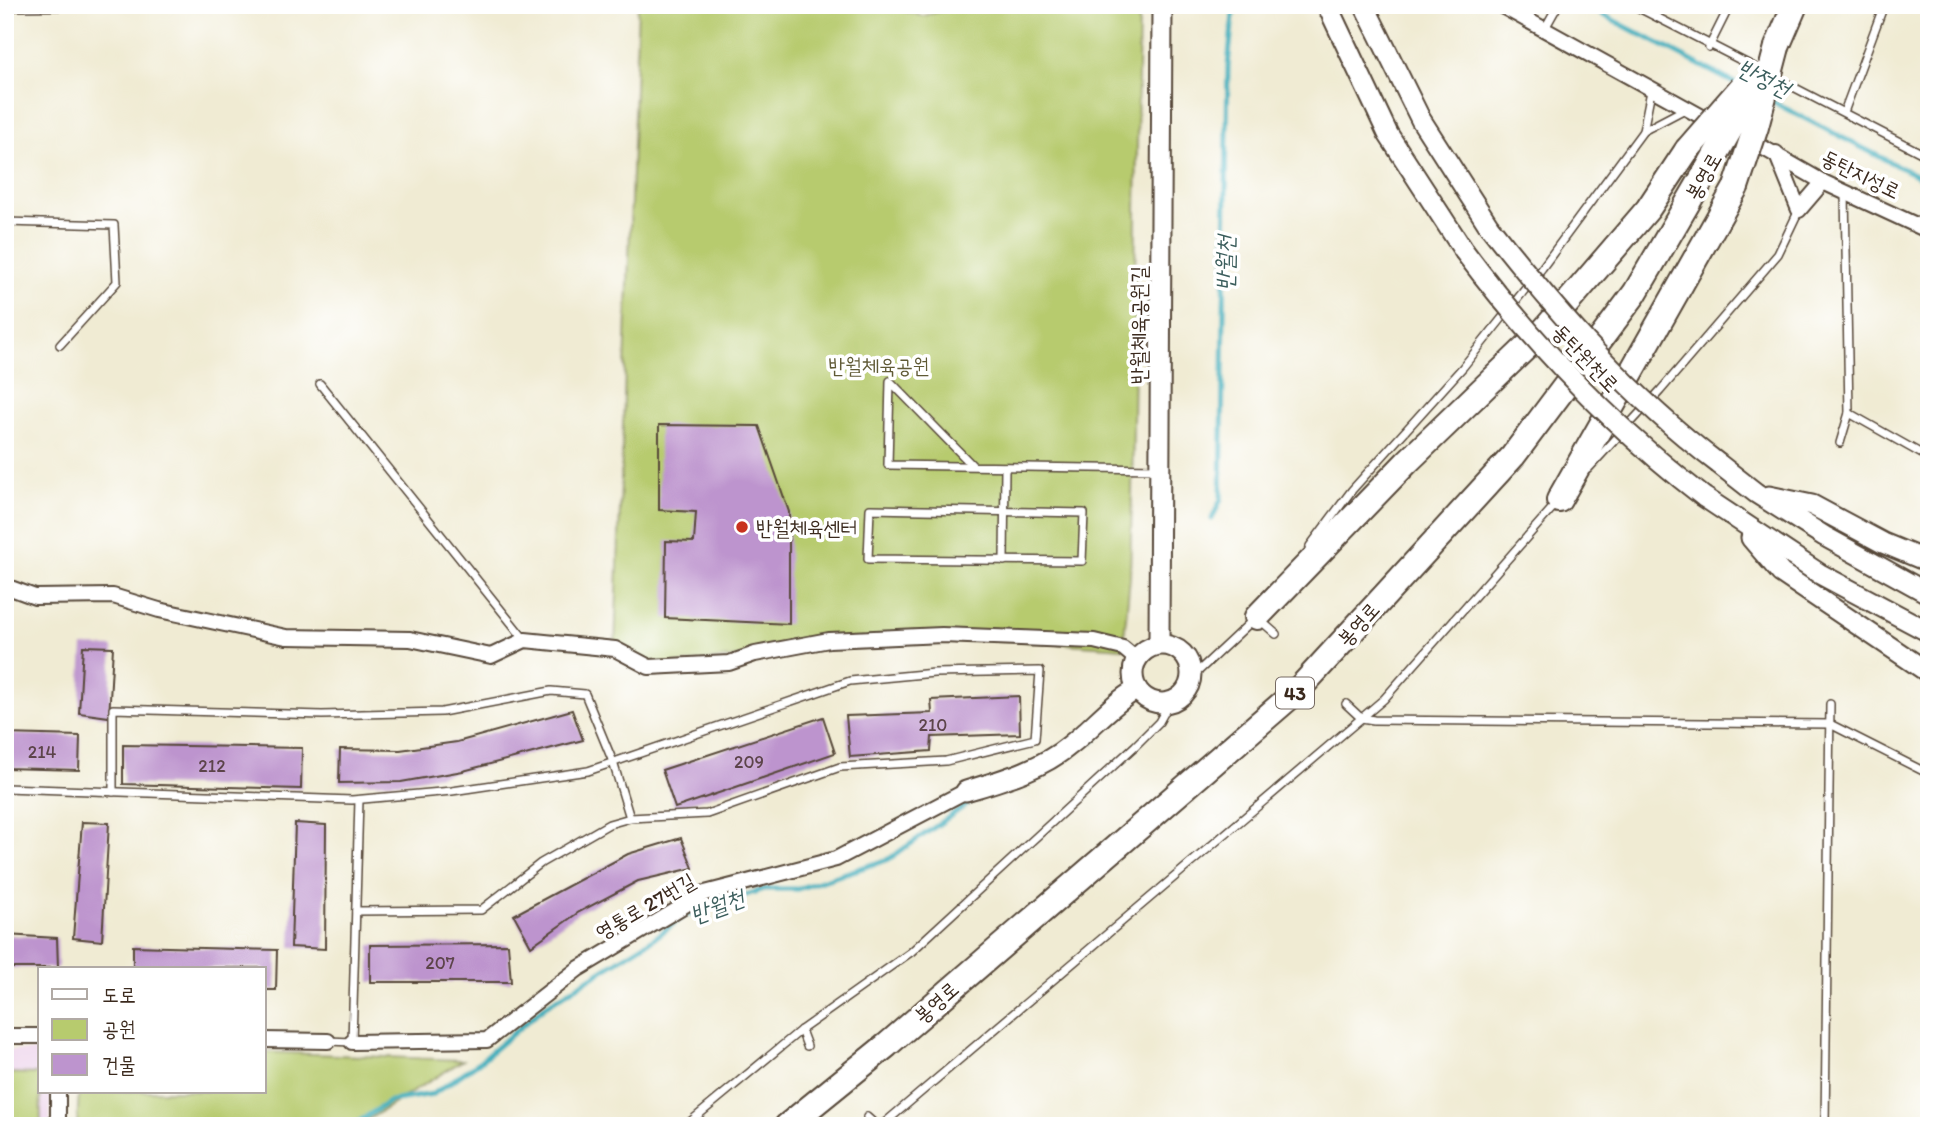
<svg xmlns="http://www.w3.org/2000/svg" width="1934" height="1131" viewBox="0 0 1934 1131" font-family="Itim,'Poor Story',sans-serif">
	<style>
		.built { fill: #ecd1ea }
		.green { fill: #b7cb6e; stroke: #797a46; stroke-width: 2 }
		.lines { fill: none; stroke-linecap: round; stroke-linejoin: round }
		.stream { stroke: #3eadbb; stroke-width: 5 }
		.building { fill: #bd94ce }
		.lane-casing { stroke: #564739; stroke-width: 10 }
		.street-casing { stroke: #564739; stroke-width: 18 }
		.secondary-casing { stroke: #564739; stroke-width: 23 }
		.highway-casing { stroke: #564739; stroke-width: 28 }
		.lane { stroke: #fff; stroke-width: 7 }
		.street { stroke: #fff; stroke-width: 14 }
		.secondary { stroke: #fff; stroke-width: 19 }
		.highway { stroke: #fff; stroke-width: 24 }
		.secondary-bridge-casing { stroke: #564739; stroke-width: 23; stroke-linecap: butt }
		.highway-bridge-casing { stroke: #564739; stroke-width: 28; stroke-linecap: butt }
		.secondary-bridge { stroke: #fff; stroke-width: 19 }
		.highway-bridge { stroke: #fff; stroke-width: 24 }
		.poi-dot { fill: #c8321e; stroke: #fff; stroke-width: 2.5 }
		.labels { text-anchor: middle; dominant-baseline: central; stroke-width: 7; stroke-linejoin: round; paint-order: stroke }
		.number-label { font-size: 18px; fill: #5c444a }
		.shield { fill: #fff; stroke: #766a62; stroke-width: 2 }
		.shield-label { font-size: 19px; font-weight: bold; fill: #3b2a1e }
		.street-label { font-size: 21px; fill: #3b2a1e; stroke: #fff }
		.park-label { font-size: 21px; fill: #605a36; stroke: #fff }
		.poi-label { font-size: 21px; fill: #3b2a1e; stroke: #fff; text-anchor: start }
		.water-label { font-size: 23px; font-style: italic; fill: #3c5e5d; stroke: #fff }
	</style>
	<rect width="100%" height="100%" fill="#fff"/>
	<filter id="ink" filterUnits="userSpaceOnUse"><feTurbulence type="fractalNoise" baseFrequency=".0143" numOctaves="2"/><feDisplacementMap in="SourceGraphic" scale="14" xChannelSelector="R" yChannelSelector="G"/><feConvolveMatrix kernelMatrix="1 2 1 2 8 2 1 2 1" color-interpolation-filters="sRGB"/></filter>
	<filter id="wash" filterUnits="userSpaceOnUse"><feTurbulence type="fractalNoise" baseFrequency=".00686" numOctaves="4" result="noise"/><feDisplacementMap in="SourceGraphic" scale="28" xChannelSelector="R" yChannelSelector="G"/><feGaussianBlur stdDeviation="1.57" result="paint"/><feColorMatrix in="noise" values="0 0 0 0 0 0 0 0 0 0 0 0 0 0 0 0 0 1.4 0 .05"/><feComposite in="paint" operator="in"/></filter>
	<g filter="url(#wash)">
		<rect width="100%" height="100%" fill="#f0ebd3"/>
		<!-- built -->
		<polygon class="built" points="5,1050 40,1051 40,1091 51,1091 50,1126 5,1126"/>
		<!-- green -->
		<g class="green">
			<polygon points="638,5 882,5 923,16 963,5 1139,5 1132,494 1130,577 1123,648 942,635 649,667 615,649"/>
			<polygon points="264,1052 463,1060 358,1126 77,1126 79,1091 264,1091"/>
			<polygon points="5,1073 40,1074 41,1126 5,1126"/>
		</g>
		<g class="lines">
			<!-- stream -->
			<g class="stream">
				<polyline points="1584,5 1736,84"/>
				<polyline points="1771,101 1929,182"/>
				<polyline points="1212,519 1221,499 1228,66 1234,5"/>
				<polyline points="1084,744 1095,740 1101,729"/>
				<polyline points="352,1126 390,1101 433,1094 478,1063 544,1007 656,937 684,916 764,889 797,889 889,859 982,794"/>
			</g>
		</g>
		<g id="blocks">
			<!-- building -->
			<g class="building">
				<polygon points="659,425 759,426 789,512 789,624 665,618 666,541 694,542 696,512 659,510"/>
				<polygon points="83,646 113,647 109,717 79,713"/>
				<polygon points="1019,696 1020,734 932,737 931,751 850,757 846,716 932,713 931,700"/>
				<polygon points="572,710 583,740 463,771 401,782 339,783 340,749 400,750 457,742"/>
				<polygon points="823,717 835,753 675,808 662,770"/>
				<polygon points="5,734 80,736 79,770 5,768"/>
				<polygon points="123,745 302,748 301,789 123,784"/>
				<polygon points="82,822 109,823 102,941 73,938"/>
				<polygon points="295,823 326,825 325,949 291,947"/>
				<polygon points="681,838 693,868 638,881 579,912 531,946 514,915 628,854"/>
				<polygon points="5,935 57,938 58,968 5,968"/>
				<polygon points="508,944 511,982 370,982 370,945"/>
				<polygon points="133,946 277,950 276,990 264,990 264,968 133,968"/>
			</g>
		</g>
	</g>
	<g filter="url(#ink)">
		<use href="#blocks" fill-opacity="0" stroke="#564739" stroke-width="2"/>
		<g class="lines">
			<defs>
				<g id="lane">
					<polyline points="1633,5 1760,70"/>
					<polyline points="5,7 189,5"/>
					<polyline points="1544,30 1558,5"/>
					<polyline points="1709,47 1730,5"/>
					<polyline points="1774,77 1929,157"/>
					<polyline points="1844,112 1884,5"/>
					<polyline points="1643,131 1685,109"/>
					<polyline points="1845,193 1849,413 1929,458"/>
					<polyline points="5,222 114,225 117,282 60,345"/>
					<polyline points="320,384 525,640"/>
					<polyline points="1840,443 1849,413"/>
					<polyline points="973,466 890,381 888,465 1157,469"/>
					<polyline points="1588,469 1660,391 1778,254 1799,210"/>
					<polygon points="870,509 1084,513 1082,561 868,559"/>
					<polyline points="1310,546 1352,490 1463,367 1542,268 1643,131 1651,91"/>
					<polyline points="1004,561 1005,467"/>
					<polyline points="1260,620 1276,634"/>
					<polyline points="1191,678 1254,619"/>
					<polyline points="1346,704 1361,718 1374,720 1830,724 1929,774"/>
					<polyline points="5,788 352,800 452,791 588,771 850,681 934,673 1040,671 1035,739 946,761 840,767 707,814 630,818"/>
					<polyline points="113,792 113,709 322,715 442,712 551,691 585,694 613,762 630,818 609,824 541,863 481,910 356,911"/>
					<polyline points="801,1030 807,1046"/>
					<polyline points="328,1041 352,1042 359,800"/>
					<polyline points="867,1117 877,1126"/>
					<polyline points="685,1126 801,1030 911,952 1135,746 1159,722 1170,702"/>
					<polyline points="881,1126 1384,699 1556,504"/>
					<polyline points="1825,1126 1830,704"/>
				</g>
				<g id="street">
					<polyline points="1500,5 1715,124"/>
					<polyline points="1746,138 1823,182 1929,231"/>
					<polyline points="1776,153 1799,210 1823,182"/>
					<polyline points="5,586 35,597 113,596 159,610 286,637 410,639 491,656 525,640 615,649 649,667 729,663 755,654 829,640 942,635 1094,641 1123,648 1136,659"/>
					<polyline points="5,1036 40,1036"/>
					<polyline points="264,1040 328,1041"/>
					<polyline points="352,1042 487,1040 578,969 705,893 836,859 966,791"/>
					<polyline points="58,1126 58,1091"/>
				</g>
				<g id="secondary">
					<polyline points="1327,5 1388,134 1464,251"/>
					<polyline points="1364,5 1421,120 1489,226"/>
					<polyline points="1719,464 1756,493 1824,536 1929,594"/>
					<polyline points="1769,496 1812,505 1883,543 1929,562"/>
					<polyline points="1704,497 1820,574 1929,632"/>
					<polyline points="1751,538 1781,573 1929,673"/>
					<polyline points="1159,644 1162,5"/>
					<circle cx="1162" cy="674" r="29"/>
					<path d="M966,791C1002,780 1040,770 1070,745C1093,727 1111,704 1137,689"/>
				</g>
				<g id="highway">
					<polyline points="1777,47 1795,5"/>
					<polyline points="1559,500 1736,187"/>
					<polyline points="1257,617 1407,462 1545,329 1648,209 1687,150"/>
					<polyline points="787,1126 887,1045 1298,690 1513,456 1635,293 1707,170"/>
				</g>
			</defs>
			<!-- lane casing -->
			<use href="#lane" class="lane-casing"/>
			<!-- street casing -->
			<use href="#street" class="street-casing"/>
			<!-- secondary casing -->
			<use href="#secondary" class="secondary-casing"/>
			<!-- highway casing -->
			<use href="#highway" class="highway-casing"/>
			<!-- lane -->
			<use href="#lane" class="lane"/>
			<!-- street -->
			<use href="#street" class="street"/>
			<!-- secondary -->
			<use href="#secondary" class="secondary"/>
			<!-- highway -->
			<use href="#highway" class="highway"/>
			<defs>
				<g id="secondary-bridge">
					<path d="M1489,226C1558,314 1630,397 1719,464"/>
					<path d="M1464,251C1533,343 1613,427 1704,497"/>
				</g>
				<g id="highway-bridge">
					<polyline points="1687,150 1742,87"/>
					<polyline points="1707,170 1761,75"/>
					<polyline points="1736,187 1756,127 1777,47"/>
				</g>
			</defs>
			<!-- secondary-bridge casing -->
			<use href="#secondary-bridge" class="secondary-bridge-casing"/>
			<!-- highway-bridge casing -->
			<use href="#highway-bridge" class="highway-bridge-casing"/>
			<!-- secondary-bridge -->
			<use href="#secondary-bridge" class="secondary-bridge"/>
			<!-- highway-bridge -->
			<use href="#highway-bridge" class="highway-bridge"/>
		</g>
	</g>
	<!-- markers -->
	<circle class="poi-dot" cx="742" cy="527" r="7"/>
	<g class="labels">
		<!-- number labels -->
		<g class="number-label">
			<text x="933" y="725">210</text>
			<text x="42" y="752">214</text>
			<text x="749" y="762">209</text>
			<text x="212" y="766">212</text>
			<text x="440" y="963">207</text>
		</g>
		<!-- shield labels -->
		<rect class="shield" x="1276" y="677.5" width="38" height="31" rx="5"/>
		<g class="shield-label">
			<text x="1295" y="693">43</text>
		</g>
		<!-- street labels -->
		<g class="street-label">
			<text transform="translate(1861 174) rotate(26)">동탄지성로</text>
			<text transform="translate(1703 176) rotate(-60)">봉영로</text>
			<text transform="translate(1138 325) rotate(-90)">반월체육공원길</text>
			<text transform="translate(1586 358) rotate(46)">동탄원천로</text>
			<text transform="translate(1358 624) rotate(-48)">봉영로</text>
			<text transform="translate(645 906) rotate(-30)">영통로 27번길</text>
			<text transform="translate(936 1002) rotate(-41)">봉영로</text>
		</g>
		<!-- park labels -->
		<g class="park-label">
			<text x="879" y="365">반월체육공원</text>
		</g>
		<!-- poi labels -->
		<g class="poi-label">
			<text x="756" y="527">반월체육센터</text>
		</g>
		<!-- water labels -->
		<g class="water-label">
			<text transform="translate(1764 78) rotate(27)">반정천</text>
			<text transform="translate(1225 263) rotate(-89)">반월천</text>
			<text transform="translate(717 906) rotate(-20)">반월천</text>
		</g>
	</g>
	<!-- margin -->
	<rect width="1934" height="1131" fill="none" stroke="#fff" stroke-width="28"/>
	<!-- legend -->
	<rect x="38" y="967" width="228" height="126" fill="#ffffff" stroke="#b1aaa5" stroke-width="2"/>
	<rect x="52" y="989" width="35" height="10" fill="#ffffff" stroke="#b1aaa5" stroke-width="2"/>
	<text x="102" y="1002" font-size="21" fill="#3b2a1e">도로</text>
	<rect x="52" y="1019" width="35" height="21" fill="#b7cb6e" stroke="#b1aaa5" stroke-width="2"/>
	<text x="102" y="1036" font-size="21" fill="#3b2a1e">공원</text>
	<rect x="52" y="1054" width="35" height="21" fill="#bd94ce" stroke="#b1aaa5" stroke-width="2"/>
	<text x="102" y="1072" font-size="21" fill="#3b2a1e">건물</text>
</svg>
